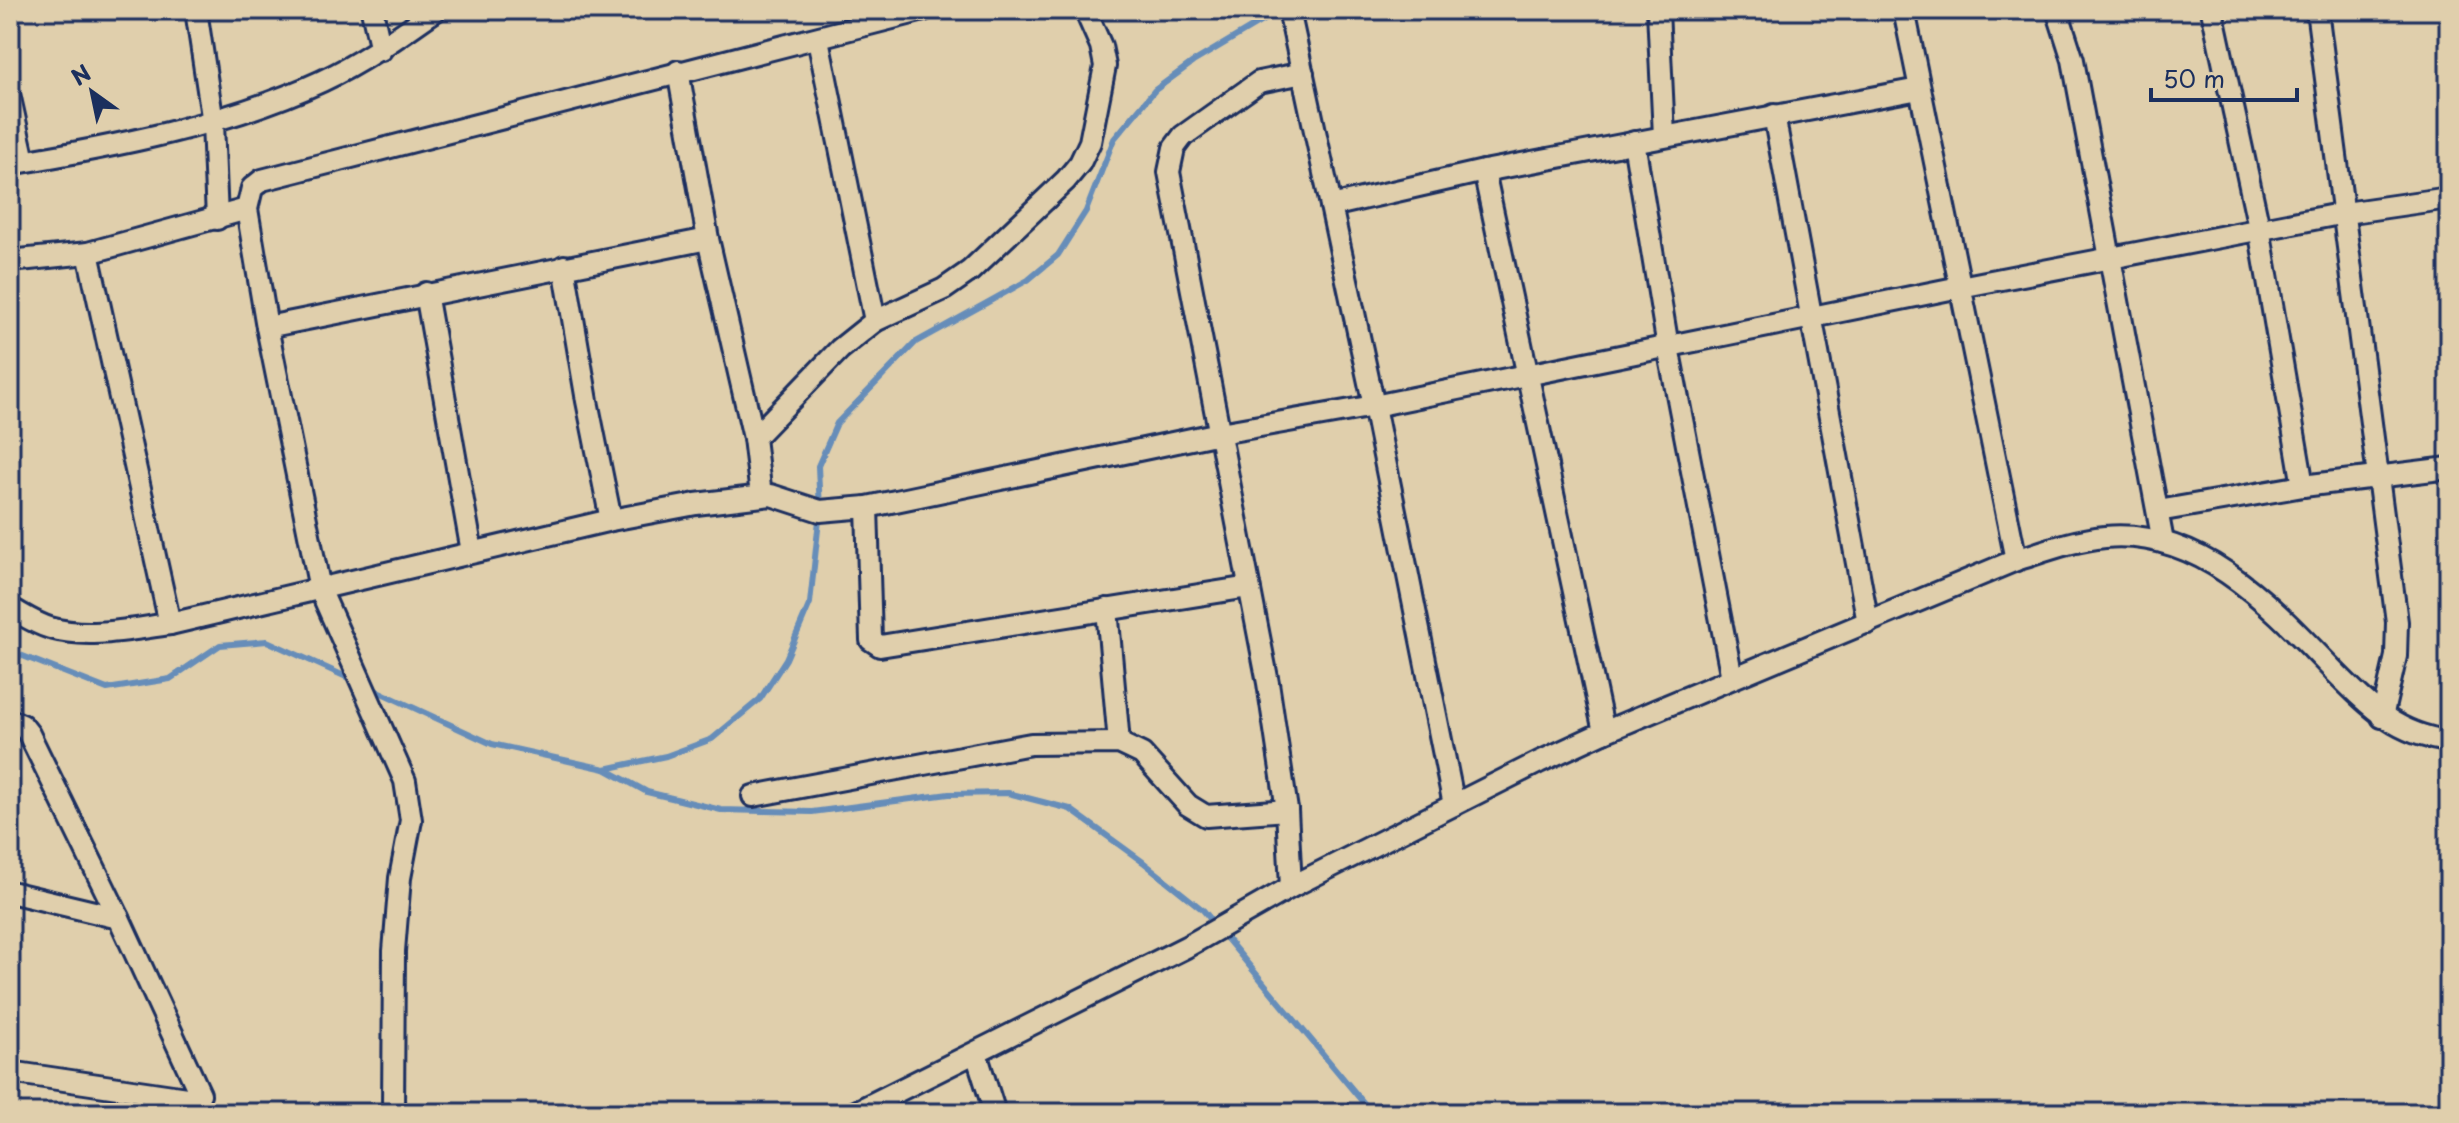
<svg xmlns="http://www.w3.org/2000/svg" width="2459" height="1123" viewBox="0 0 2459 1123" font-family="'Playpen Sans',sans-serif">
	<style>
		.lines { fill: none; stroke-linecap: round; stroke-linejoin: round }
		.stream { stroke: #668db9; stroke-width: 6 }
		.minor-casing { stroke: #1b2f5e; stroke-width: 26 }
		.minor { stroke: #e0cfac; stroke-width: 20 }
	</style>
	<rect width="100%" height="100%" fill="#e0cfac"/>
	<filter id="ink" filterUnits="userSpaceOnUse"><feTurbulence type="fractalNoise" baseFrequency=".0125" numOctaves="2"/><feDisplacementMap in="SourceGraphic" scale="16" xChannelSelector="R" yChannelSelector="G"/><feConvolveMatrix kernelMatrix="1 2 1 2 8 2 1 2 1" color-interpolation-filters="sRGB"/></filter>
	<g filter="url(#ink)">
		<g class="lines">
			<!-- stream -->
			<g class="stream">
				<polyline points="10,651 107,689 170,679 220,645 267,641 353,680"/>
				<polyline points="371,688 492,744 605,769 647,792 721,810 812,812 949,794 1008,793 1070,809 1143,862 1203,910 1372,1113"/>
				<polyline points="605,769 666,756 712,739 760,699 786,659 810,603 820,511 818,466 837,423 916,342 1028,280 1058,255 1086,211 1114,139 1155,90 1193,62 1267,18 1410,10"/>
			</g>
			<defs>
				<g id="minor">
					<polyline points="196,10 213,123 217,219"/>
					<polyline points="372,10 381,50"/>
					<polyline points="1289,10 1374,406 1454,805"/>
					<polyline points="1658,10 1664,136"/>
					<polyline points="1904,10 2016,560"/>
					<polyline points="2057,10 2073,60 2163,542"/>
					<polyline points="2212,10 2259,228 2303,486"/>
					<polyline points="2317,10 2397,622 2396,656 2382,717"/>
					<polyline points="678,71 708,239 754,438 761,495"/>
					<polyline points="10,98 24,161"/>
					<polyline points="1774,115 1868,623"/>
					<polyline points="1634,142 1668,347 1732,678"/>
					<path d="M10,164C113,147 227,125 322,81C363,62 399,36 436,10"/>
					<polyline points="1484,171 1604,732"/>
					<polyline points="1331,206 1484,171 1919,89"/>
					<polyline points="88,253 170,624"/>
					<polyline points="10,261 88,253 247,209"/>
					<polyline points="564,266 587,401 611,520"/>
					<polyline points="426,293 472,552"/>
					<polyline points="875,321 944,289 970,271 1066,180 1080,163 1090,142 1105,66 1101,46 1085,10"/>
					<polyline points="267,327 708,239"/>
					<polyline points="754,438 840,349 875,321 818,39"/>
					<polyline points="867,507 871,640 880,646 1249,587"/>
					<polyline points="2158,511 2303,486 2449,468"/>
					<path d="M10,608C23,615 36,624 50,628C89,639 131,629 170,624L611,520L696,504L771,495L820,511L867,507L1220,433L1374,406L1960,287L2345,213L2449,198"/>
					<polyline points="1107,609 1119,743"/>
					<polyline points="10,720 22,725 29,734 119,918 200,1094 193,1099 10,1072"/>
					<polyline points="753,796 1031,744 1119,743 1142,754 1188,805 1206,816 1287,810"/>
					<polyline points="1291,887 1287,810 1268,683 1169,172 1174,148 1183,136 1259,82 1303,73"/>
					<polyline points="10,892 119,918"/>
					<polyline points="976,1053 995,1113"/>
					<polyline points="393,1113 394,951 400,878 411,820 405,781 320,589 267,327 247,209 252,188 262,180 924,10"/>
					<path d="M854,1113L1186,947L1291,887L1539,762L1604,732L2016,560C2045,551 2074,540 2105,537C2203,528 2275,610 2337,674C2371,708 2398,735 2449,741"/>
				</g>
			</defs>
			<!-- minor casing -->
			<use href="#minor" class="minor-casing"/>
			<!-- minor -->
			<use href="#minor" class="minor"/>
		</g>
	</g>
	<!-- margin -->
	<rect width="2459" height="1123" fill="none" stroke="#e0cfac" stroke-width="40"/>
	<rect x="20" y="20" width="2419" height="1083" fill="none" stroke="#1b2f5e" stroke-width="3" filter="url(#ink)"/>
	<!-- north arrow -->
	<g transform="translate(92 92) rotate(327)" stroke="#e0cfac" stroke-width="6" paint-order="stroke">
	<path d="M0-6L14 30L0 20L-14 30Z" fill="#1b2f5e"/>
	<text y="-12" font-size="22" font-weight="bold" text-anchor="middle" fill="#1b2f5e">N</text>
	</g>
	<!-- scale -->
	<path d="M2151 88v12h146v-12" fill="none" stroke="#1b2f5e" stroke-width="4"/>
	<text x="2163" y="88" font-size="24" fill="#1b2f5e" stroke="#e0cfac" stroke-width="6" paint-order="stroke">50 m</text>
</svg>
